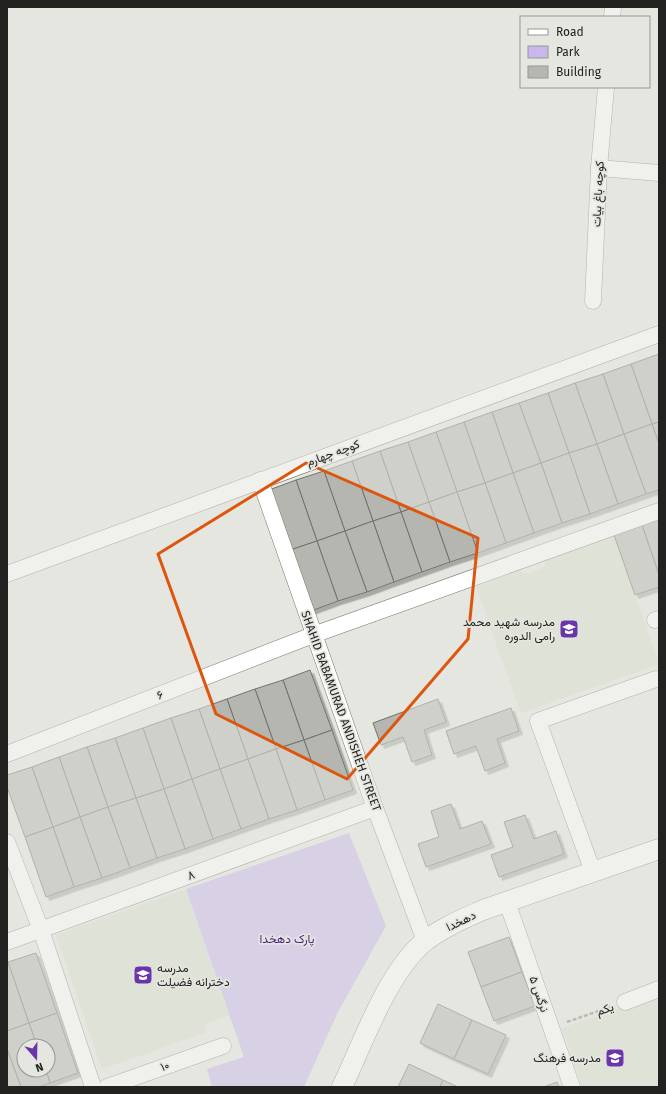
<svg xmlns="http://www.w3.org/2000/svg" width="666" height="1094" viewBox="0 0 666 1094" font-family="'Fira Sans',Vazirmatn,sans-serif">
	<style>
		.built { fill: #daddcf }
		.green { fill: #cab8ed }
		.building { fill: #b5b6b0; stroke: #70726c; filter: url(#shadow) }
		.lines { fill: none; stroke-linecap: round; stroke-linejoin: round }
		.minor-casing { stroke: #757771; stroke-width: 17 }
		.tertiary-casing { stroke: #757771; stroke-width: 21 }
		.path { stroke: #888a85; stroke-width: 2.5; stroke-dasharray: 4 2; stroke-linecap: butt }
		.minor { stroke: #fff; stroke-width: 16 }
		.tertiary { stroke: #fff; stroke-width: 20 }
		.marked { fill: none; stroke: #de560d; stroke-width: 3; stroke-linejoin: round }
		.labels { text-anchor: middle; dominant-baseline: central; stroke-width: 3.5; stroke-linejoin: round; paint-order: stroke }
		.street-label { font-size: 12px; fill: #222321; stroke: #e4e6df }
		.poi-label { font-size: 12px; fill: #222321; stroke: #e4e6df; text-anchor: end }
		.park-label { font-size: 12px; fill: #4c1f80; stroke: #e4e6df }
	</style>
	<defs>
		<filter id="shadow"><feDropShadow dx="3.5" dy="3.5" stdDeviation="0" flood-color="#0004"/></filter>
	</defs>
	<rect width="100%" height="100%" fill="#e4e6df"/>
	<!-- built -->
	<g class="built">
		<polygon points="614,535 659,664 521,713 475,584 518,569 525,574 543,568 547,559"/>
		<polygon points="186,889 229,1015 207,1023 204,1033 102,1069 56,935"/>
		<polygon points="659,995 659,1087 582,1087 562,1028"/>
	</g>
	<!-- green -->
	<polygon class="green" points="349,833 386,926 338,1012 304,1087 212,1087 207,1069 244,1057 186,889"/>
	<!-- building -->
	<g class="building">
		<polygon points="659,354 659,422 652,424 631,364"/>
		<polygon points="631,364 652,424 624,434 603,374"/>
		<polygon points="603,374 624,434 597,444 575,383"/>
		<polygon points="575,383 597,444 569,453 548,393"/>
		<polygon points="548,393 569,453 541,463 519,403"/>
		<polygon points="519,403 541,463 513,473 492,412"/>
		<polygon points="492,412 513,473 485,483 464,422"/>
		<polygon points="464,422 485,483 457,492 436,432"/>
		<polygon points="659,422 659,444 652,424"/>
		<polygon points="652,424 659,444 659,490 646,494 624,434"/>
		<polygon points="436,432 457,492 429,502 408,442"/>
		<polygon points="624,434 646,494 618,504 597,444"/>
		<polygon points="408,442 429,502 401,512 380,451"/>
		<polygon points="597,444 618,504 590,514 569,453"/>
		<polygon points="380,451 401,512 373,521 352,461"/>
		<polygon points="569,453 590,514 562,523 541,463"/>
		<polygon points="352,461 373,521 345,531 324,471"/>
		<polygon points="541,463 562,523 534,533 513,473"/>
		<polygon points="324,471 345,531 317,541 296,480"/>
		<polygon points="513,473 534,533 506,543 485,483"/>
		<polygon points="296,480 317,541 290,550 269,490"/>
		<polygon points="485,483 506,543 478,553 457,492"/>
		<polygon points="457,492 478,553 450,562 429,502"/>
		<polygon points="429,502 450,562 422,572 401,512"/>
		<polygon points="401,512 422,572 394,582 373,521"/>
		<polygon points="659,519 659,575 642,525"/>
		<polygon points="373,521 394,582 367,592 345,531"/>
		<polygon points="642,525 659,575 659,587 635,595 614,535"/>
		<polygon points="345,531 367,592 338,601 317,541"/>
		<polygon points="317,541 338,601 311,611 290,550"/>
		<polygon points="310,670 332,730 304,740 283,680"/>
		<polygon points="283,680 304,740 276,749 255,689"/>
		<polygon points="255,689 276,749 248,759 227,699"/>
		<polygon points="227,699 248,759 220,769 199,709"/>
		<polygon points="438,699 446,722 424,730 432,755 412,762 403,737 381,745 373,723"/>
		<polygon points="511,708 519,731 497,739 505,763 485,771 476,746 454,754 446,731"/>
		<polygon points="199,709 220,769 192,779 171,718"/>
		<polygon points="171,718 192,779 164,789 143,728"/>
		<polygon points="143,728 164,789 136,798 115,738"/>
		<polygon points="332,730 353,790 325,800 304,740"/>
		<polygon points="115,738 136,798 108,807 87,747"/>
		<polygon points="304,740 325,800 297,810 276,749"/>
		<polygon points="87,747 108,807 80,817 59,757"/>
		<polygon points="276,749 297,810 269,819 248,759"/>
		<polygon points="59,757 80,817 53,827 32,767"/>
		<polygon points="248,759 269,819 241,829 220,769"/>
		<polygon points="32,767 53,827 25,837 7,787 7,775"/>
		<polygon points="220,769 241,829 213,839 192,779"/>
		<polygon points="192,779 213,839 185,849 164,789"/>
		<polygon points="164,789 185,849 157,858 136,798"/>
		<polygon points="136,798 157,858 130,868 108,807"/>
		<polygon points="451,804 460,829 482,821 491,844 426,867 418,844 439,837 431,811"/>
		<polygon points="108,807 130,868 102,878 80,817"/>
		<polygon points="525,815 534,839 556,831 564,854 499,877 491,855 513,847 504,822"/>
		<polygon points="80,817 102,878 74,887 53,827"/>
		<polygon points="53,827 74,887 46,897 25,837"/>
		<polygon points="509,937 522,972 481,987 468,952"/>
		<polygon points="36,953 57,1013 29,1023 8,962"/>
		<polygon points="8,962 29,1023 7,1031 7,963"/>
		<polygon points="522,972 535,1006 494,1021 481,987"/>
		<polygon points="438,1004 472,1020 454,1059 420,1043"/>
		<polygon points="57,1013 78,1073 50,1083 46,1070 48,1070 48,1046 37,1046 29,1023"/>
		<polygon points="472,1020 506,1035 488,1074 454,1059"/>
		<polygon points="29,1023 37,1046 24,1046 24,1070 46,1070 50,1083 39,1087 21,1087 7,1049 7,1031"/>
		<polygon points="7,1049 21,1087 7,1087"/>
		<polygon points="409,1064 443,1080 440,1087 398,1087"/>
		<polygon points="443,1080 458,1087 440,1087"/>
		<polygon points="557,1082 559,1087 544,1087"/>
	</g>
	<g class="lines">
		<defs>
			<g id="minor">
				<polyline points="612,17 613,7"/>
				<polyline points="599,168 659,173"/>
				<polyline points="593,301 599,168 606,87"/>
				<polyline points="260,480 375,808 425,941"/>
				<polyline points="7,574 659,334"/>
				<polyline points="655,620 659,619"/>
				<polyline points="7,754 313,635 659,511"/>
				<polyline points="7,842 41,930 93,1087"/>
				<polyline points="593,872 538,721 656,679"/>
				<polyline points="507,902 572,1087"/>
				<polyline points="7,942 375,808"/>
				<polyline points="625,1002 659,989"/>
				<polyline points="107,1087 223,1046"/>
			</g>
			<path id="tertiary" d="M342,1087C363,1043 387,973 424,942C441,928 463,919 483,910L659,849"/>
		</defs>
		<!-- minor casing -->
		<use href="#minor" class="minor-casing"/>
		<!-- tertiary casing -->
		<use href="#tertiary" class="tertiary-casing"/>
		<!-- path -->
		<polyline class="path" points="567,1022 610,1007"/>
		<!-- minor -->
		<use href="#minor" class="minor"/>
		<!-- tertiary -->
		<use href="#tertiary" class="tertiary"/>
	</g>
	<!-- marked area -->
	<path d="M0 0H666V1094H0ZM306,463L478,538L468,639L347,779L216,714L158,554Z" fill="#e4e6df" fill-opacity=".55" fill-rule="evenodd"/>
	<path class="marked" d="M306,463L478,538L468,639L347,779L216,714L158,554Z"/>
	<!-- icons -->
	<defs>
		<symbol id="school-square" viewBox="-11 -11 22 22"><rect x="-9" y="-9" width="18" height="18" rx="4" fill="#6a34ab" stroke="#e4e6df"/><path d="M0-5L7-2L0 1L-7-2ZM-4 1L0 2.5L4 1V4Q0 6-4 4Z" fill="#fff"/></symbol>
	</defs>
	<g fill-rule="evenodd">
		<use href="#school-square" x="558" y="618" width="22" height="22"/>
		<use href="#school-square" x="132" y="964" width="22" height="22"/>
		<use href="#school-square" x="604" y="1047" width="22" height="22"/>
	</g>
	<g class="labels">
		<!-- street labels -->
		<g class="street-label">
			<text transform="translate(598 194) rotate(-87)">کوچه باغ بیات</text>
			<text transform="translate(333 453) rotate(-20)">کوچه چهارم</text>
			<text transform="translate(160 695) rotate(-21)">۶</text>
			<text transform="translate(341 711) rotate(70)">SHAHID BABAMURAD ANDISHEH STREET</text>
			<text transform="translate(191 875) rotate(-20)">۸</text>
			<text transform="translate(461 921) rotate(-26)">دهخدا</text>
			<text transform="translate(539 994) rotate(71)">نرگس ۵</text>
			<text transform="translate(605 1009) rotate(-19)">یکم</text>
			<text transform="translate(165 1066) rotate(-20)">۱۰</text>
		</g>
		<!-- poi labels -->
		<g class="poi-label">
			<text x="555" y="622">مدرسه شهید محمد<tspan x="555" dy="14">رامی الدوره</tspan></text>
			<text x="157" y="968" text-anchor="start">مدرسه<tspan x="157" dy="14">دخترانه فضيلت</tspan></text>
			<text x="601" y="1058">مدرسه فرهنگ</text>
		</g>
		<!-- park labels -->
		<g class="park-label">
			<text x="287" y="939">پارک دهخدا</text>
		</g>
	</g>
	<!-- border -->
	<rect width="666" height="1094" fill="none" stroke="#222321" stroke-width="16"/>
	<!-- legend -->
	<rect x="520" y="16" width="130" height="72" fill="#e4e6df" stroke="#969893"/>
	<rect x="528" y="29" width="20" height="6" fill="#ffffff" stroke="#969893"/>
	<text x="556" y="36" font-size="12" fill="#222321">Road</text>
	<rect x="528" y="46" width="20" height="12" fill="#cab8ed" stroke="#969893"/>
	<text x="556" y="56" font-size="12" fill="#222321">Park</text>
	<rect x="528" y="66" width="20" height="12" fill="#b5b6b0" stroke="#969893"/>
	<text x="556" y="76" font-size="12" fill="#222321">Building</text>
	<!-- north arrow -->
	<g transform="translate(36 1058) rotate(160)"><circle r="19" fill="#e4e6df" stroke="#969893"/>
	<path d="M0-3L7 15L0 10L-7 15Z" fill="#6a34ab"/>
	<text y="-6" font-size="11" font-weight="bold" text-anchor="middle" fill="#222321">N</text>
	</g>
</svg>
